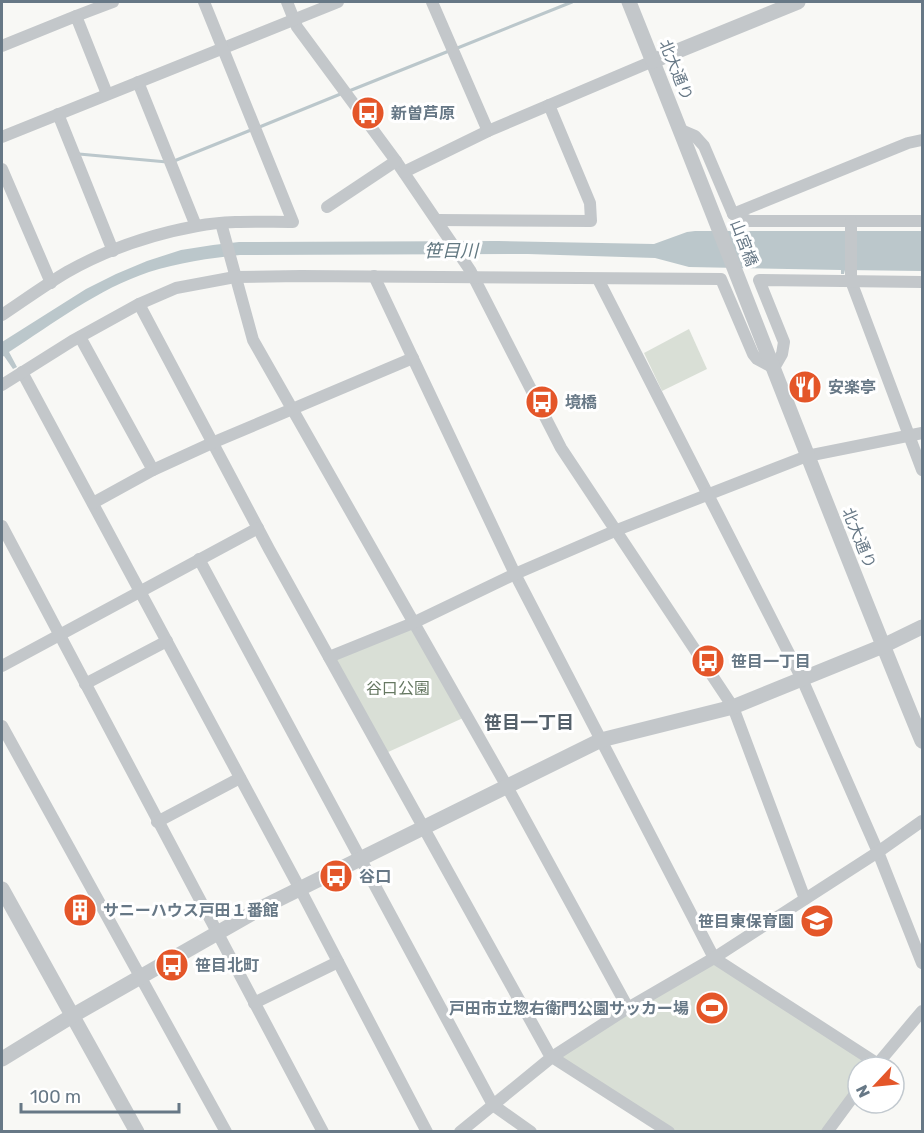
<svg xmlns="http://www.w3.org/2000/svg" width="924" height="1133" viewBox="0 0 924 1133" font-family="Rubik,'Noto Sans JP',sans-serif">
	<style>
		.green { fill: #d9dfd6 }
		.water { fill: #bbc7cb }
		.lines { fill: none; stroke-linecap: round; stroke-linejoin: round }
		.stream { stroke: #bbc7cb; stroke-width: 3 }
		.minor { stroke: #c3c7ca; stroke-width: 12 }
		.tertiary { stroke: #c3c7ca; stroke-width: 15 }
		.labels { text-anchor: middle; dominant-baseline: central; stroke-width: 6; stroke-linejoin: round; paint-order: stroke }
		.street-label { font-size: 16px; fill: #677886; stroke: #fff }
		.poi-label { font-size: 16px; font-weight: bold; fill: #677886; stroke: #fff; text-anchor: start }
		.park-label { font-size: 16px; fill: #667862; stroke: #fff }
		.water-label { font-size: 18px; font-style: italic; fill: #637982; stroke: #fff }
		.neighbourhood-label { font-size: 18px; font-weight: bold; fill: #55616b; stroke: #fff }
	</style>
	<rect width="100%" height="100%" fill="#f8f8f5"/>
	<!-- green -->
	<g class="green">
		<polygon points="689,329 707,369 662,391 644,353"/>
		<polygon points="412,627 463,718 386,753 333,659"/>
		<polygon points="714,958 875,1067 858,1067 858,1090 827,1131 669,1132 552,1057"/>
	</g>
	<!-- water -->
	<path class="water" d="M695,231H922V271L845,270L844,274H841V270L689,267L655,258L528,254L240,255C209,258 178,263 149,272C98,289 54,323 9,352L17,367L13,369L4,356L2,357V342L86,289L116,274L147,261L181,250L213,245L239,242L498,241L654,244L687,232Z"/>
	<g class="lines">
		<!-- stream -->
		<g class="stream">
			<polyline points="455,49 572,2"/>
			<polyline points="349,91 449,51"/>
			<polyline points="257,128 343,93"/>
			<polyline points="79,154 167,162"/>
			<polyline points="174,161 251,130"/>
		</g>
		<!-- minor -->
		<g class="minor">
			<polyline points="287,2 297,27 396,161 470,270 561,448 733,707 805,899"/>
			<polyline points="432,2 488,131"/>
			<polyline points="76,16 113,2"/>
			<polyline points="2,46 76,16 107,94"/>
			<polyline points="138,82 196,226"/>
			<polyline points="58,114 113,251"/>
			<polyline points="681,130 695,136 704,146 733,214 749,221 922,221"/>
			<polyline points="2,137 338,2"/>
			<polyline points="2,169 51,283"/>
			<polyline points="404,172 488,131 653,61"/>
			<polyline points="327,207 396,161"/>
			<polyline points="733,214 908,143 922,140"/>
			<polyline points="437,220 591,221 590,203 549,105"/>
			<polyline points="851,221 851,281 922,470"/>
			<polyline points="221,223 253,340 505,783 628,1008"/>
			<polyline points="374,276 515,574 714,958 878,1064"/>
			<polyline points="598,279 802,679 878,852 922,963"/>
			<polyline points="139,304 269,549 548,1052 552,1057 669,1132"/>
			<path d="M2,315C23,301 45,285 67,272C106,250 153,234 197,226C229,220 261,222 293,222L204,2"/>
			<polyline points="80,337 153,470"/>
			<polyline points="22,372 300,889 427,1132"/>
			<polyline points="2,385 72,341 139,304 176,288 235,277 301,276 721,279 753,354 757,359 774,368 782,354 784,342 759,280 922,282"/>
			<polyline points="93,503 153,470 212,443 413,358"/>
			<polyline points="2,526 323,1132"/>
			<polyline points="199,559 493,1105 531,1132"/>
			<polyline points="329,657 413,623 515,574 617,530 807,456 922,433"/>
			<polyline points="2,666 258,528"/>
			<polyline points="85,684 167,641"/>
			<polyline points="2,726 226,1132"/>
			<polyline points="157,822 240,778"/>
			<polyline points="254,1003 338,962"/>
			<polyline points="875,1067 922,1011"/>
			<polyline points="460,1132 552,1057 628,1008 714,958 878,852 922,821"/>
			<polyline points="827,1132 858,1090"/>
		</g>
		<!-- tertiary -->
		<g class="tertiary">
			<path d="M629,2C728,248 821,496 922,741"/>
			<polyline points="653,61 798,2"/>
			<polyline points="2,889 137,1132"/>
			<polyline points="2,1059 72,1016 263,907 601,740 733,707 883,646 922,627"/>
		</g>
	</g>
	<!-- icons -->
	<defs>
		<symbol id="bus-disc" viewBox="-11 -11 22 22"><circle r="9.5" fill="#e45629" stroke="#fff"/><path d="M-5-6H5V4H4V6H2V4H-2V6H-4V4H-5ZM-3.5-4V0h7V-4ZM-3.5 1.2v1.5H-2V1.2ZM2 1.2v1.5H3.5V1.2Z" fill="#fff"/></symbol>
		<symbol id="restaurant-disc" viewBox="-11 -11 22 22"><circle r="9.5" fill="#e45629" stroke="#fff"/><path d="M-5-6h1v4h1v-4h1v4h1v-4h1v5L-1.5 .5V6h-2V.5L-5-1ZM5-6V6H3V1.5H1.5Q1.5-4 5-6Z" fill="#fff"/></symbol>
		<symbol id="building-disc" viewBox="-11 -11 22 22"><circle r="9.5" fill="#e45629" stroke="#fff"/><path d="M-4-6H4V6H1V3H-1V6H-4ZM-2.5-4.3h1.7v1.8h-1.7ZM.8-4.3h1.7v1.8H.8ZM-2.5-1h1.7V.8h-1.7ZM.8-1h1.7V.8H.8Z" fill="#fff"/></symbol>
		<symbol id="school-disc" viewBox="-11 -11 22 22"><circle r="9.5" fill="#e45629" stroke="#fff"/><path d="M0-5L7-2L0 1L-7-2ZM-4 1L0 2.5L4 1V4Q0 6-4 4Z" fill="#fff"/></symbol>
		<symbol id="stadium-disc" viewBox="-11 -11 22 22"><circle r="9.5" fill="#e45629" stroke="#fff"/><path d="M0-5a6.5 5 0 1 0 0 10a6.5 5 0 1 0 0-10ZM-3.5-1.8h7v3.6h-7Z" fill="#fff"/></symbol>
	</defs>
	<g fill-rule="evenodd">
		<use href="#bus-disc" x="349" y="94" width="38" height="38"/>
		<use href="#restaurant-disc" x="786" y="368" width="38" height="38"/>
		<use href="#bus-disc" x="523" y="383" width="38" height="38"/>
		<use href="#bus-disc" x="689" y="642" width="38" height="38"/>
		<use href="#bus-disc" x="317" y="857" width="38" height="38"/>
		<use href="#building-disc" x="61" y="891" width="38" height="38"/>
		<use href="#school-disc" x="798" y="902" width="38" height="38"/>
		<use href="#bus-disc" x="153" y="946" width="38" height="38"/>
		<use href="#stadium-disc" x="693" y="989" width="38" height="38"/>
	</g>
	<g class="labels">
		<!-- street labels -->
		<g class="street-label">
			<text transform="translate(676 70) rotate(68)">北大通り</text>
			<text transform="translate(744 243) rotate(69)">山宮橋</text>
			<text transform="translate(859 538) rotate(68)">北大通り</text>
		</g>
		<!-- poi labels -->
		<g class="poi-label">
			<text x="391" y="113">新曽芦原</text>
			<text x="828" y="387">安楽亭</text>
			<text x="565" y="402">境橋</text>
			<text x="731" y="661">笹目一丁目</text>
			<text x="359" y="876">谷口</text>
			<text x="103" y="910">サニーハウス戸田１番館</text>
			<text x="794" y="921" text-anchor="end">笹目東保育園</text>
			<text x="195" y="965">笹目北町</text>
			<text x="689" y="1008" text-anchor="end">戸田市立惣右衛門公園サッカー場</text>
		</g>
		<!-- park labels -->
		<g class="park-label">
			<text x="398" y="688">谷口公園</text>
		</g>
		<!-- water labels -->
		<g class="water-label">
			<text x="451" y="251">笹目川</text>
		</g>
		<!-- neighbourhood labels -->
		<g class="neighbourhood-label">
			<text x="529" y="723">笹目一丁目</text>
		</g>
	</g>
	<!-- border -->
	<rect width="924" height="1133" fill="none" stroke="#677886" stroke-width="6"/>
	<!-- north arrow -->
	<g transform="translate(876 1085) rotate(244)"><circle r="28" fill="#ffffff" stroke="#c2c9cf" stroke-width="1.5"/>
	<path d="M0-4.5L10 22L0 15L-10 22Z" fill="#e45629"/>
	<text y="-9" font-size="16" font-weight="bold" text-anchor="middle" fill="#677886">N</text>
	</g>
	<!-- scale -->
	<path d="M21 1103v9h158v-9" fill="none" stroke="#677886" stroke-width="3"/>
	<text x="30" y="1103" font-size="18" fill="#677886" stroke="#ffffff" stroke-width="4.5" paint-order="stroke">100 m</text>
</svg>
